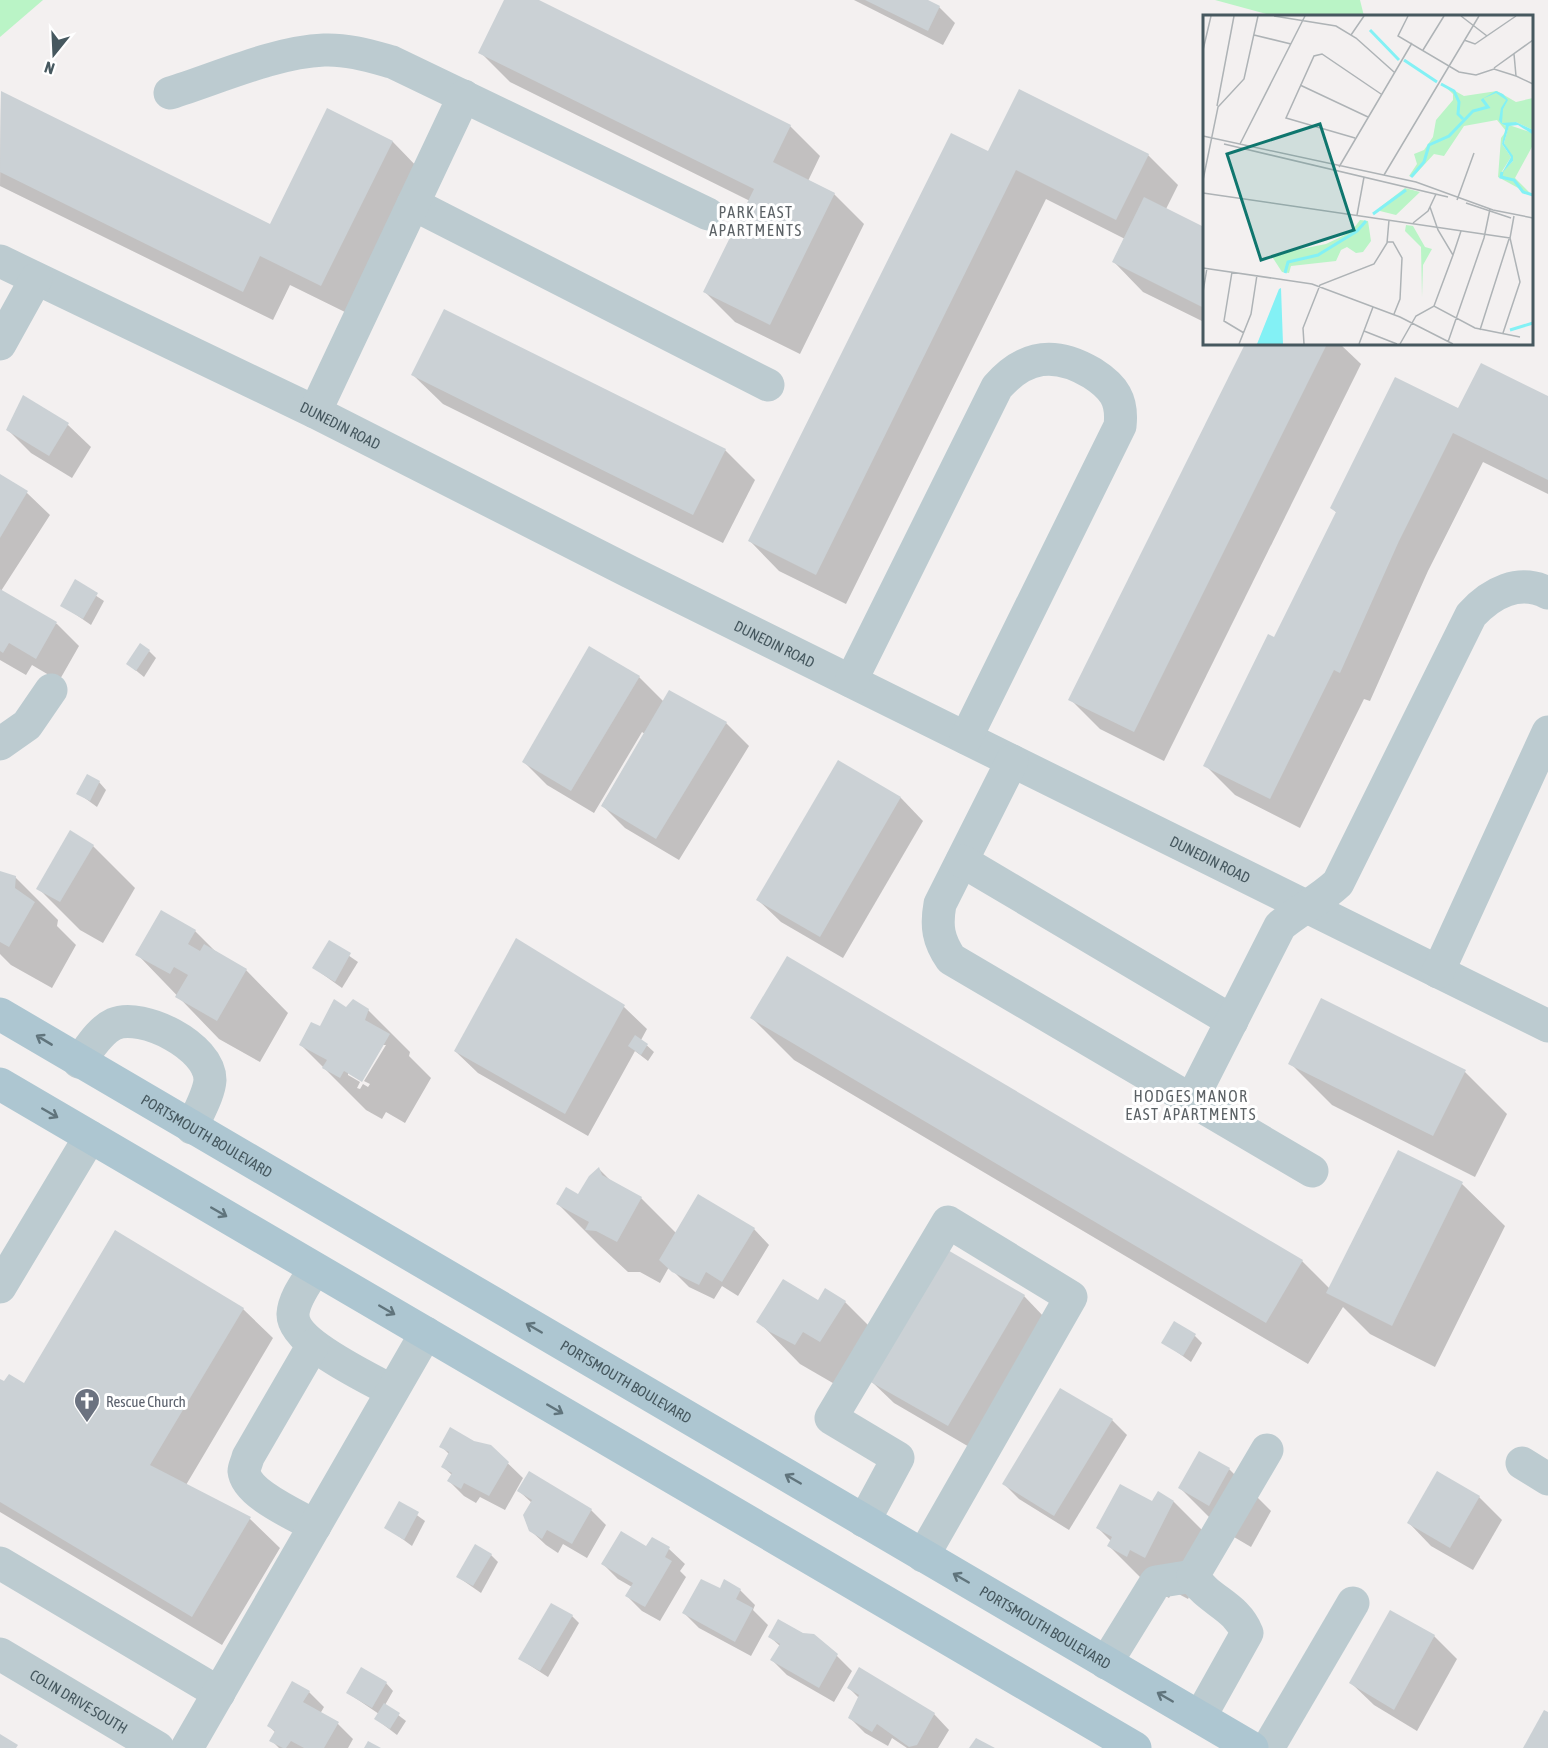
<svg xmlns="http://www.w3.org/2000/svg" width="1548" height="1748" viewBox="0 0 1548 1748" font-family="'Asap Condensed',sans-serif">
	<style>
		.green { fill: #baf4c6 }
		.shadow { fill: #0003; fill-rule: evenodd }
		.building { fill: #cbd1d5 }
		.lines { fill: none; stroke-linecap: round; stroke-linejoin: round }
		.minor { stroke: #bccbd0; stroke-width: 33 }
		.major { stroke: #adc6d1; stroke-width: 33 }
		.oneway { stroke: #60747c }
		.labels { text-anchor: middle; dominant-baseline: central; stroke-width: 6; stroke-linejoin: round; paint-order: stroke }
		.street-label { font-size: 15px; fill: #46585f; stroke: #fff }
		.worship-label { font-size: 15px; fill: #5b616d; stroke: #fff; text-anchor: start }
		.neighbourhood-label { font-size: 16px; letter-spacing: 1.5px; fill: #5c6266; stroke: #fff }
		.inset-river { fill: none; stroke: #83f1f5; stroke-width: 3 }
		.inset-road { fill: none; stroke: #aeb3b6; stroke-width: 1.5 }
		.view { fill: #0f766e; fill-opacity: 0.15; stroke: #0f766e; stroke-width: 3 }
		.inset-edge { fill: none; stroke: #46585f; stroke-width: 3 }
	</style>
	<rect width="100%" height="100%" fill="#f3f0f0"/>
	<!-- green -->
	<g class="green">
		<polygon points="0,0 43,0 0,37"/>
		<polygon points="1215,0 1360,0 1364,16 1274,16"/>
	</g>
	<!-- shadow -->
	<g class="shadow">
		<polygon points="506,0 536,0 790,126 820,156 808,181 834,194 864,224 800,354 735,322 705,292 750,201 510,82 480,52"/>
		<polygon points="854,0 925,0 939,7 955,23 943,45"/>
		<polygon points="1019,91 1148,155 1178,185 1166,209 1204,228 1204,322 1143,292 1114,262 1125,239 1046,199 846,604 779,571 750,541 989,153"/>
		<polygon points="1,93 271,226 328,110 393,142 422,172 351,315 290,285 273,320 0,186"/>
		<polygon points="1246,344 1340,344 1361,364 1164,761 1100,729 1070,699"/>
		<polygon points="413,375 725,450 755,480 723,543 443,404"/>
		<polygon points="1548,398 1548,494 1483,462 1428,571 1370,701 1364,699 1300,828 1235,795 1205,765 1275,639 1337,513 1332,508 1459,410"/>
		<polygon points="68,425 91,447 72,478 31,453 8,430"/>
		<polygon points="0,476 27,493 50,515 1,591 57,624 79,646 59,681 32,665 26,675 0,660"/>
		<polygon points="75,582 104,601 91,625 62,605"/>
		<polygon points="149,651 156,658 144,677 128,664"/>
		<polygon points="639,677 664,702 669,692 726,723 749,746 679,860 625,828 602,805 645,734 642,732 594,813 547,785 524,762"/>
		<polygon points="838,762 901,798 923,821 843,958 781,922 758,900"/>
		<polygon points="99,782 106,790 97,807 78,793"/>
		<polygon points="93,846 135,888 103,943 80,930 38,888"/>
		<polygon points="0,873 15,877 58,920 57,926 76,945 52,988 11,965 0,954"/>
		<polygon points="195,931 217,953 246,970 288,1013 260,1062 219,1039 137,954"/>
		<polygon points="517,940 624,1007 647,1029 641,1040 654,1052 648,1061 635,1051 588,1136 478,1073 455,1051"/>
		<polygon points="329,942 358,962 342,988 314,968"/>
		<polygon points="787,958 1302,1261 1330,1289 1398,1152 1462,1184 1505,1226 1435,1367 1370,1334 1343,1307 1308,1364 794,1060 752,1018"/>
		<path d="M347,1009L368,1010L410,1052L409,1056L431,1078L405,1123L386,1112L382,1119L366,1110L301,1045ZM382,1045H386L364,1081L370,1084L368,1087L363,1084L360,1089L357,1088L360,1082L348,1075V1072Z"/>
		<polygon points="1290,1063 1465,1072 1507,1114 1475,1177 1332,1105"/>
		<polygon points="599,1169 612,1182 641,1198 676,1233 754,1229 769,1245 738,1296 722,1286 714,1299 689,1287 669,1267 660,1283 640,1272 628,1272 600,1246 558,1204 578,1196"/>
		<polygon points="1024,1296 1046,1319 971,1448 894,1403 871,1381"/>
		<polygon points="818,1302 845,1302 887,1344 838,1386 800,1364 758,1321"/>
		<polygon points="243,1309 273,1338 186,1485 250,1519 280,1548 222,1645 0,1512 0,1381 25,1385"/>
		<polygon points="1195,1336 1202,1343 1191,1362 1163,1342"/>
		<polygon points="1112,1420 1127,1435 1069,1530 1019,1499 1004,1484"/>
		<polygon points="474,1442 490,1446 523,1478 505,1510 480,1497 476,1503 464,1496 449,1481 452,1475 443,1467 450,1455 441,1446"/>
		<polygon points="1229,1469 1271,1511 1251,1547 1222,1530 1180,1488"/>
		<polygon points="519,1491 591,1510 606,1525 587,1558 563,1544 558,1553 546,1545 530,1530 532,1503"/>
		<polygon points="1479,1497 1502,1520 1473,1570 1431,1546 1409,1523"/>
		<polygon points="1174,1502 1216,1544 1188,1599 1173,1591 1169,1598 1151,1588 1109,1546 1112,1542 1098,1528 1152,1503"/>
		<polygon points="400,1503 425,1521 412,1546 386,1527"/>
		<polygon points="653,1539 669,1549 685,1564 680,1571 686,1577 660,1621 642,1611 627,1596 632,1587 618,1579 603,1564 647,1548"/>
		<polygon points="491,1555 498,1562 481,1593 458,1577"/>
		<polygon points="720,1590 740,1590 755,1605 753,1610 768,1625 751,1656 699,1628 684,1613"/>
		<polygon points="572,1616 579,1623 548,1677 520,1659"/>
		<polygon points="1434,1636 1457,1659 1417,1731 1374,1705 1351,1683"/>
		<polygon points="770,1637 837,1656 852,1671 834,1702 787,1675 772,1660 780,1646"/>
		<polygon points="386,1683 393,1691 385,1705 406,1721 397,1735 376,1719 379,1714 348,1693"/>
		<polygon points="849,1688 934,1714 949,1730 938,1748 907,1748 892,1738 888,1746 865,1733 850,1718 859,1698"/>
		<polygon points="309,1692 324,1707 320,1714 338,1724 353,1739 348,1748 279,1748 271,1740 276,1733 269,1726"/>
	</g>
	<!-- building -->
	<g class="building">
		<polygon points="504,0 539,0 791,125 773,162 835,193 770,325 703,292 754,189 478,53"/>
		<polygon points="865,0 928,0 940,6 928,31"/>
		<polygon points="1019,89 1149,154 1116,220 1016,170 816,575 748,541 951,133 988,151"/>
		<polygon points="1,91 270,224 327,108 393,141 321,286 260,256 243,292 0,172"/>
		<polygon points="1144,197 1204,227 1204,308 1112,262"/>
		<polygon points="444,309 726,449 693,515 411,375"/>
		<polygon points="1245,344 1327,344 1134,732 1068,700"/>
		<polygon points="1481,363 1548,396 1548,480 1453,433 1399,541 1340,673 1334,670 1270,799 1203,766 1268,634 1274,637 1336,512 1330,508 1395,377 1458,408"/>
		<polygon points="23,395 69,423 49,456 6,430"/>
		<polygon points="0,474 28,491 0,538"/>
		<polygon points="75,579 98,593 83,619 60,606"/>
		<polygon points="0,589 57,622 36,659 9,643 3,653 0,651"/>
		<polygon points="140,643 150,650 136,671 126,664"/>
		<polygon points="589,646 640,676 571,791 522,762"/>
		<polygon points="669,690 727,722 656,839 601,806"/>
		<polygon points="838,760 901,797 820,937 756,900"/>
		<polygon points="87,774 100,781 90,801 76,794"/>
		<polygon points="70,830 94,845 60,902 36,889"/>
		<polygon points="0,871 16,876 15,888 35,902 9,947 0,942"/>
		<polygon points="161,910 196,930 188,944 200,951 204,944 247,969 217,1021 175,997 188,975 174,967 170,974 135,955"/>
		<polygon points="516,938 625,1005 565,1114 454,1051"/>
		<polygon points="329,940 351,953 335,982 312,968"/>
		<polygon points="787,956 1303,1260 1266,1323 750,1018"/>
		<polygon points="1321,998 1466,1070 1433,1136 1288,1064"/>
		<polygon points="334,999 346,1007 353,999 369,1009 365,1020 390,1034 362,1082 344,1071 340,1078 322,1068 327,1060 299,1045 311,1022 320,1026"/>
		<polygon points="635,1035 648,1044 641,1055 628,1046"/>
		<polygon points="1398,1150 1463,1182 1392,1326 1326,1293"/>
		<polygon points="599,1167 602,1175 642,1197 617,1242 596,1231 585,1230 589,1222 556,1204 566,1187 578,1194 589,1176"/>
		<polygon points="698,1194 755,1228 722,1282 706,1272 699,1285 672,1272 659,1260"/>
		<polygon points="115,1230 244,1308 150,1465 251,1517 192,1617 0,1502 0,1379 4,1381 9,1374 24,1383"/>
		<polygon points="946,1249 1025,1295 948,1426 869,1381"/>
		<polygon points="783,1279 818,1300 825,1288 846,1301 820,1342 803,1332 795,1345 770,1332 756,1322"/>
		<polygon points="1174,1321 1196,1334 1183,1356 1161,1343"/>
		<polygon points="1060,1388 1113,1419 1054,1516 1002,1484"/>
		<polygon points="450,1427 474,1441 491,1445 509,1462 489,1496 464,1483 461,1489 447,1481 452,1473 441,1467 449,1452 439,1447"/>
		<polygon points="1199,1451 1230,1468 1209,1506 1178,1488"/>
		<polygon points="529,1471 592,1509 572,1544 547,1530 542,1539 529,1531 523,1515 532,1500 517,1491"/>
		<polygon points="1437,1471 1480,1496 1450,1548 1407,1523"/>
		<polygon points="1120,1484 1152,1501 1158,1491 1174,1501 1145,1558 1130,1550 1127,1557 1107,1546 1112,1537 1096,1528"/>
		<polygon points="399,1501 419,1512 404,1540 384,1528"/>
		<polygon points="621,1531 646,1546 652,1537 670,1547 665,1557 672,1561 645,1607 625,1596 633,1583 601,1564"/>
		<polygon points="475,1544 492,1554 473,1586 456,1577"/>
		<polygon points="701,1579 720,1588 724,1579 741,1589 736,1599 753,1608 735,1642 682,1613"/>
		<polygon points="551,1603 573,1615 540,1671 518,1659"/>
		<polygon points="1390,1610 1435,1635 1394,1710 1349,1683"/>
		<polygon points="778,1619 803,1633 814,1634 838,1654 819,1688 770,1660 780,1644 768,1637"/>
		<polygon points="361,1667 387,1682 372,1708 346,1693"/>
		<polygon points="859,1667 935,1713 917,1745 909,1747 877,1724 872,1732 848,1718 859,1695 847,1688"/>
		<polygon points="292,1681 310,1691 303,1702 339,1722 324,1748 304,1748 291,1741 286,1748 283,1748 269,1741 275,1731 267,1726"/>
		<polygon points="384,1703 400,1713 390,1729 374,1719"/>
		<polygon points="1544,1710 1548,1712 1548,1748 1523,1748"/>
		<polygon points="0,1734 18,1745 16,1748 0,1748"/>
		<polygon points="976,1738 995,1748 969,1748"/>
		<polygon points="368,1741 381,1748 364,1748"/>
	</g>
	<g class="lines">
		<!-- minor -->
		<g class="minor">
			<path d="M170,93C218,78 275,52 324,50C347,49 370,56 392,62L708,214"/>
			<polyline points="413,204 768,385"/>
			<path id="s1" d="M0,261L315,412L630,572L1548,1026"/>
			<polyline points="0,344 36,279"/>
			<polyline points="315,412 464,96"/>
			<path d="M851,681L997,387C1025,355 1055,351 1092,373C1114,387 1123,400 1120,426L966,738"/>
			<polyline points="0,744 27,725 51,690"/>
			<path d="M1012,761L940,904C936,926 938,940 951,959L1312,1171"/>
			<polyline points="962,861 1232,1021"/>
			<polyline points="1438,972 1548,732"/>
			<path d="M79,1062C89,1049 99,1031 114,1024C142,1012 210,1046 210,1080C209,1095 197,1114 192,1128"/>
			<path d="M1191,1101L1280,926C1299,910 1320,900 1338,883L1471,615C1491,593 1519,578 1548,593"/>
			<path d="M315,1269C307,1282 294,1298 293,1314C292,1343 369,1378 392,1391"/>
			<polyline points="0,1287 90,1137"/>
			<path d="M313,1345L248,1457C247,1462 244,1467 244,1471C246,1494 296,1515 315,1526"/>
			<polyline points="1522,1463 1548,1479"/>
			<polyline points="864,1521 898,1458 831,1418 948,1222 1071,1297 923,1556"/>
			<polyline points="0,1563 219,1693"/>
			<path id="s2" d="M0,1654L158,1748"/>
			<polyline points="1106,1663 1156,1582 1193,1576"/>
			<path d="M1200,1717L1247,1633C1236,1605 1208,1601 1193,1576L1267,1450"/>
			<polyline points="187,1748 426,1333"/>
			<polyline points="1268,1748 1353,1603"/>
		</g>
		<!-- major -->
		<g class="major">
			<path id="s3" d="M0,1014L1252,1748"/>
			<polyline points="0,1084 1135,1748"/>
		</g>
	</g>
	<!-- one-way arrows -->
	<defs><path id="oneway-shaft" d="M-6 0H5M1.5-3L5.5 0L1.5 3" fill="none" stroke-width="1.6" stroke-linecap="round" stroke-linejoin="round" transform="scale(1.5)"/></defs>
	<g class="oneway">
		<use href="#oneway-shaft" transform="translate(44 1040) rotate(-149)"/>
		<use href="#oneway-shaft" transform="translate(50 1113) rotate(30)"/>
		<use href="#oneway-shaft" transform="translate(219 1212) rotate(30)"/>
		<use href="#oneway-shaft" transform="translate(387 1310) rotate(30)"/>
		<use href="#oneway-shaft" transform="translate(534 1328) rotate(-150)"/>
		<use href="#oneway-shaft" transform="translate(555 1409) rotate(30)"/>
		<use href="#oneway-shaft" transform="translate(793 1479) rotate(-150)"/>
		<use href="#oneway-shaft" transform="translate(961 1578) rotate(-150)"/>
		<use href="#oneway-shaft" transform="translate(1165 1697) rotate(-150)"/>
	</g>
	<!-- icons -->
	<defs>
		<symbol id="church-pin" viewBox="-11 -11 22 30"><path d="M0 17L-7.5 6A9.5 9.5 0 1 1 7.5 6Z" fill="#6b7280" stroke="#fff"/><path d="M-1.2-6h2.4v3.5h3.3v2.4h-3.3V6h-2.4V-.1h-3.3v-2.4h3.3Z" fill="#fff"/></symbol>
	</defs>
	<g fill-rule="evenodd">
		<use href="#church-pin" x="72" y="1386" width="30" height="40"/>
	</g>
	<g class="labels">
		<!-- street labels -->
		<g class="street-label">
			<text stroke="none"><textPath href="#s1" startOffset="378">DUNEDIN ROAD</textPath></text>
			<text stroke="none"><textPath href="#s1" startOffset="864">DUNEDIN ROAD</textPath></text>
			<text stroke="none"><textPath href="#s1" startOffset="1350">DUNEDIN ROAD</textPath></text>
			<text stroke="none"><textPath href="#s3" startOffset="240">PORTSMOUTH BOULEVARD</textPath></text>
			<text stroke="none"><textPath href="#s3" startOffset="726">PORTSMOUTH BOULEVARD</textPath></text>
			<text stroke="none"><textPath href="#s3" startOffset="1212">PORTSMOUTH BOULEVARD</textPath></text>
			<text stroke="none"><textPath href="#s2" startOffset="92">COLIN DRIVE SOUTH</textPath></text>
		</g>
		<!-- worship labels -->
		<g class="worship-label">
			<text x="106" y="1401">Rescue Church</text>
		</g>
		<!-- neighbourhood labels -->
		<g class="neighbourhood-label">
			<text x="756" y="212">PARK EAST<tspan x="756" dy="18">APARTMENTS</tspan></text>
			<text x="1191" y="1096">HODGES MANOR<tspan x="1191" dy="18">EAST APARTMENTS</tspan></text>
		</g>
	</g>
	<!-- overview -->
	<g transform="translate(1203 15)">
		<rect width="330" height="330" fill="#f3f0f0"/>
		<path d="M238,68L261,81L294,76L313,87L330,83V115L313,107L301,110L303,111L304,116L299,129L308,142L298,158L310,146L301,128L306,110L330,118V130L312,163L330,181L295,162L298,123L303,116L294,105L261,111L241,141L231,139L210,162L206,161L214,149L211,139L221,135L230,122L233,105L250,85V79ZM202,173L217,177L193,200L177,196L176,193ZM157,205L165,206L168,226L160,237L153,238L144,232L138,235L133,246L88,251L86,258L79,257L68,240L123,229L148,217ZM203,210L210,211L222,232L229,234L220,250L219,282L218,232L202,216Z" fill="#baf4c6"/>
		<path d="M293,76L300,79L305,85L300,94L299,108L313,107L330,115L329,119L315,110L306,111L301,128L310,141V146L299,158L308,142L299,129L303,111L298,108L296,105L298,93L303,85L293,78L279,84ZM78,273L80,329H54L76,274Z" fill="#83f1f5"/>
		<path class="inset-river" d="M167,15L196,45M201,45L234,67M238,69L251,76L256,87L255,99L260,104M299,157L298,162L311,165L320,177L330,180M208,162L221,147L226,130L246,121L270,96L285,92L279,84M170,199L203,175M82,258L85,247L115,240L154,216L163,206M307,315L330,308"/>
		<path class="inset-road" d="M71,1L133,11L153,23L191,57M205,1L195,21L256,57L273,60L291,54L313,61M258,1L284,21M51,20L88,29M148,20L161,1M261,25L272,29L313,1M0,35L8,1M220,35L241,1M311,39L313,61L330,69M291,53L330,25M97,70L165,102M14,91L31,1M0,121L213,167L290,195L330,203M152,123L83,103L111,41L119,39L178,79M21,129L245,182M37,129L102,1M136,152L209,28M181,160L276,1M0,165L15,92L41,64L55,1M0,178L307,223M254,185L271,138M263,188L308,203M227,192L235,215L250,240L231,291M154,200L161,162M210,208L225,196L233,179M184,227H190L199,243L197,284L191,299M250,240L258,216M0,253L109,269L197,302L250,329M29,257L21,306L41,318M0,277L4,253M277,315L306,224M161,316L194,329M300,318L317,267L307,223L311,201M245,327L281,223L287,194M36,329L48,299L54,260M101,329L100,313L117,270L171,249L184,228L186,205M156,329L170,292M197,329L213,301L231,291L272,313L317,322"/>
		<path class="view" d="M117,109L151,215L58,245L24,139Z"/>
		<rect width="330" height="330" class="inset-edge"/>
	</g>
	<!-- north arrow -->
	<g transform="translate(54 54) rotate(198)" stroke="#ffffff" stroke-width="4.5" paint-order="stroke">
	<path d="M0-4.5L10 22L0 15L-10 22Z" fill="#46585f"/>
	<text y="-9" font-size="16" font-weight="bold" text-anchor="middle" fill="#46585f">N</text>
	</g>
</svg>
